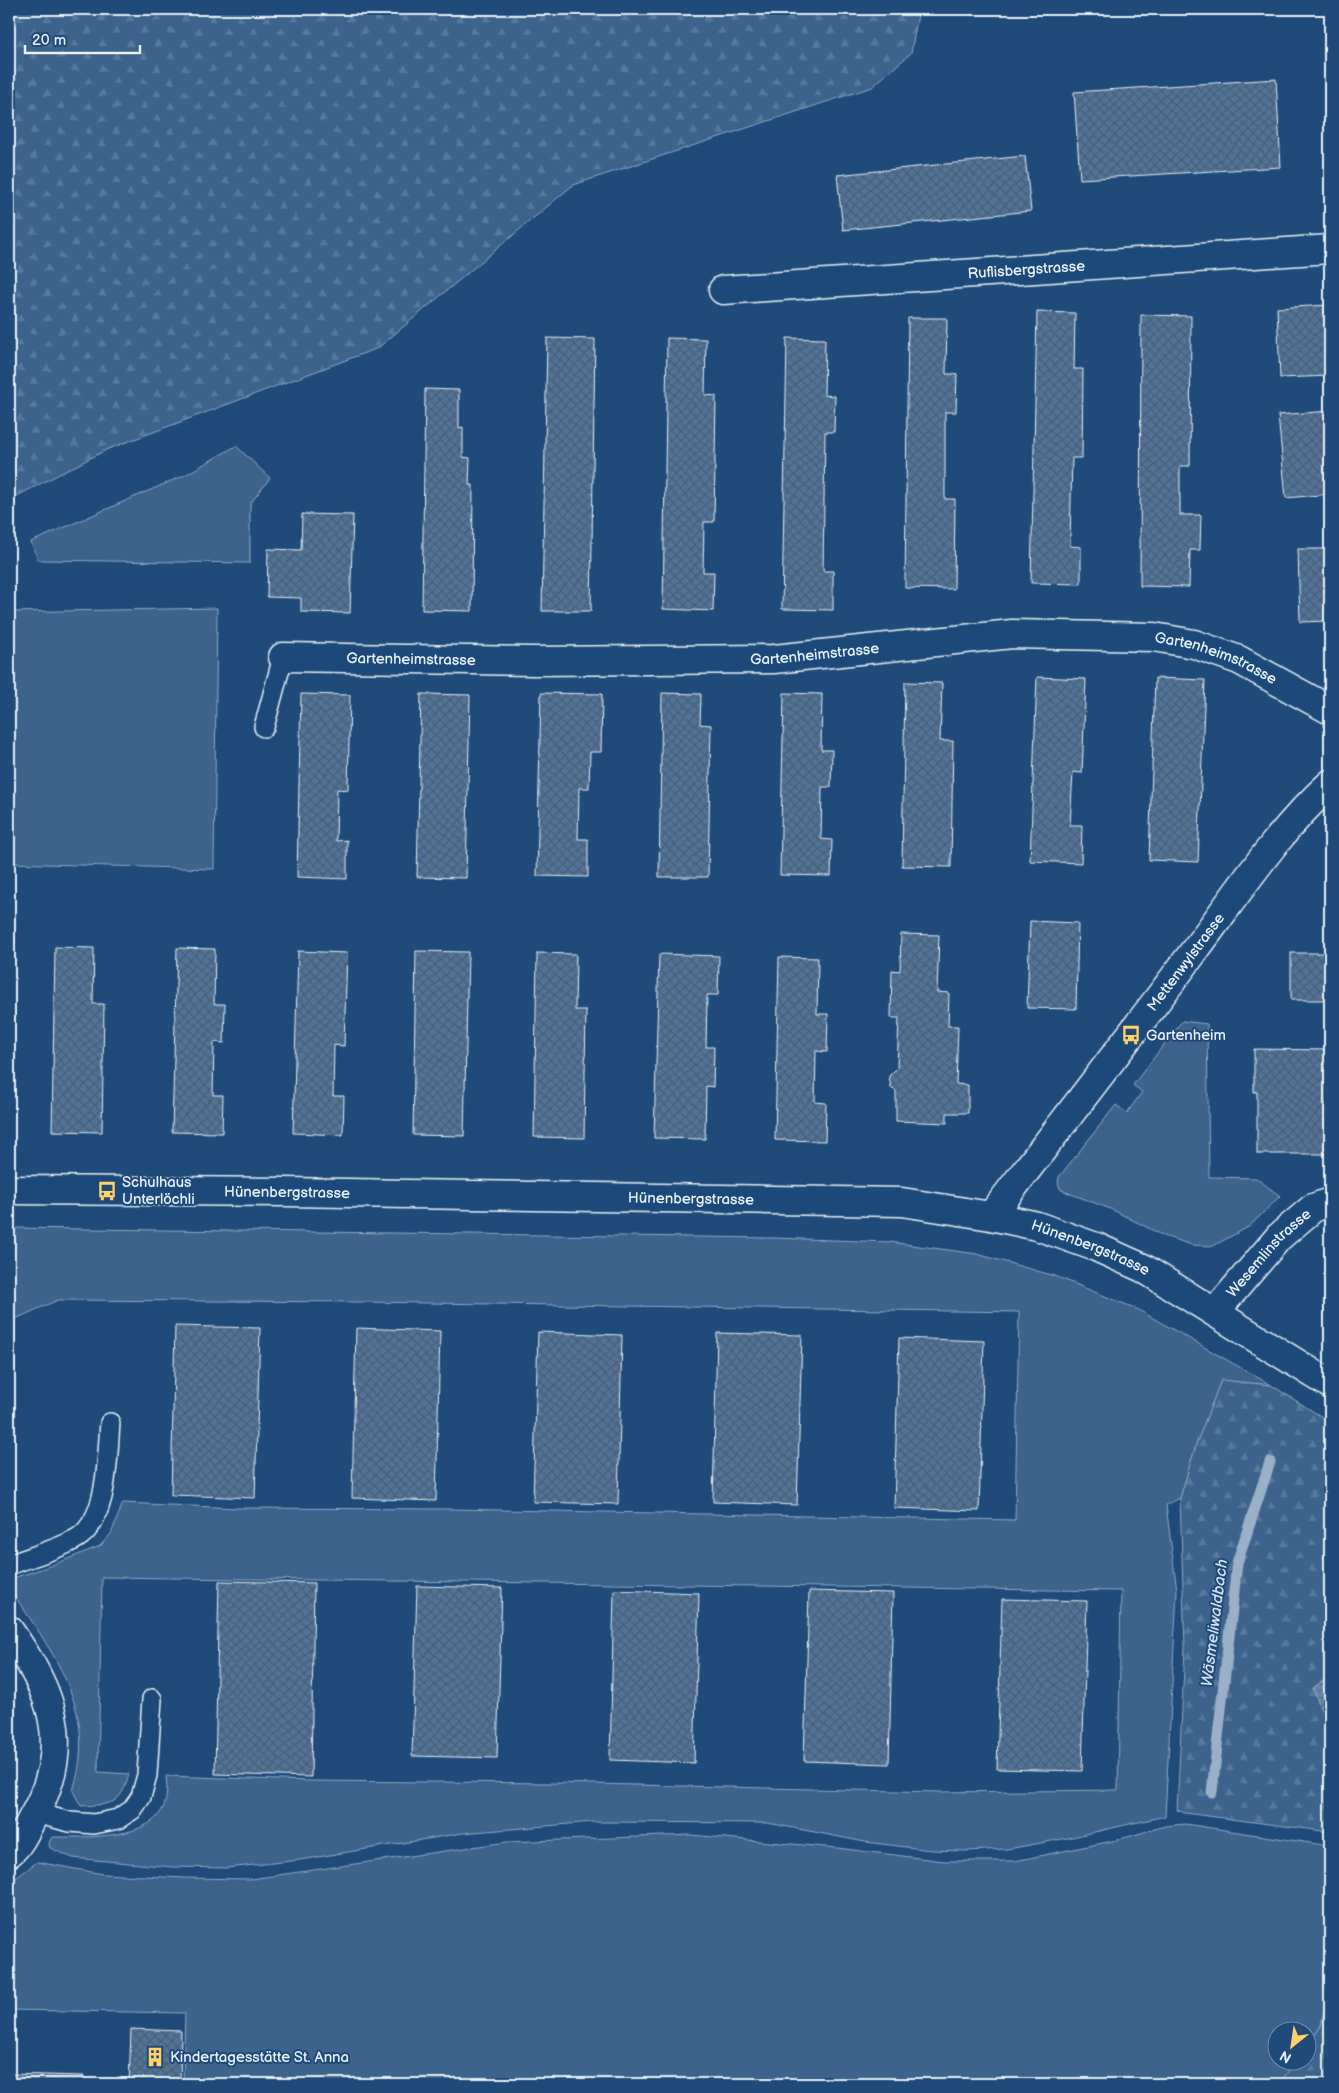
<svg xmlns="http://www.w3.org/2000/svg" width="1339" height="2093" viewBox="0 0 1339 2093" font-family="'Balsamiq Sans',sans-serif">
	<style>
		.green { fill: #3c628c; stroke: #92aac2 }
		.forest { fill: url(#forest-firs); stroke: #92aac2 }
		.water { fill: url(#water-rules); stroke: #9ab0c7 }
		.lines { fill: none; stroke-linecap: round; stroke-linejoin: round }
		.stream { stroke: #9ab0c7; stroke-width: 11 }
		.building { fill: url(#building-cross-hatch); stroke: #e8f1f8 }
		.lane-casing { stroke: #e8f1f8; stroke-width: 22 }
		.street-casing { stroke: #e8f1f8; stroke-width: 31 }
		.secondary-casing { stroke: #e8f1f8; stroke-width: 31 }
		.lane { stroke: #1f4a7a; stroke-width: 19 }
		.street { stroke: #1f4a7a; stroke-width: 28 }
		.secondary { stroke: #1f4a7a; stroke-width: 28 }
		.labels { text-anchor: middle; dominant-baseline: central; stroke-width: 4; stroke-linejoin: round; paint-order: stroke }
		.street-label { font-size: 15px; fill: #e8f1f8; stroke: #1f4a7a }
		.poi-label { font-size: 15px; fill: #e8f1f8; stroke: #1f4a7a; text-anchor: start }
		.water-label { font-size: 16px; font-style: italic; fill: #d4e1ec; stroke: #1f4a7a }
	</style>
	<defs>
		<pattern id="forest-firs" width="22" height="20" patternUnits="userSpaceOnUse" patternTransform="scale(1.25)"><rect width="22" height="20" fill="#3c628c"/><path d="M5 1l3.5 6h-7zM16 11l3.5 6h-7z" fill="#58799d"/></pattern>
		<pattern id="water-rules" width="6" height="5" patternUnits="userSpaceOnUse" patternTransform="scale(1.25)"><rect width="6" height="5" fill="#6685a7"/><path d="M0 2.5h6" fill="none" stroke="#596d82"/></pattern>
		<pattern id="building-cross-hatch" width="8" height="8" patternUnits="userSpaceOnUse" patternTransform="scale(1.25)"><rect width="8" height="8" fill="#517399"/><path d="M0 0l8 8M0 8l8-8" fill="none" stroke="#4c5e72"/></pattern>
	</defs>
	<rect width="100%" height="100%" fill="#1f4a7a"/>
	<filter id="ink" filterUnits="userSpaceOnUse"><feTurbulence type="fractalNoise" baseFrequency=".02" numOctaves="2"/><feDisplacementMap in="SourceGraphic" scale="10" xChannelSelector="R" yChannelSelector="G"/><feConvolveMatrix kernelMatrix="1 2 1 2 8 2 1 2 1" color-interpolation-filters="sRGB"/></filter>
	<g filter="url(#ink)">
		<!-- green -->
		<g class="green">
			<polygon points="236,446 270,478 250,504 250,563 38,560 31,542 185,475"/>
			<polygon points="217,608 214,869 9,863 9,612"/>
			<polygon points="1182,1021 1207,1024 1209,1177 1256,1178 1280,1196 1250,1226 1213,1246 1192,1245 1164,1236 1113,1210 1061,1190 1058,1183 1059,1177 1116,1105 1127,1113 1142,1092 1133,1085"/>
			<path d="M9,1228L774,1238L890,1242L977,1254L1055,1276L1137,1309L1271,1385L1221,1381L1197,1442L1180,1498L1166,1505L1177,1591L1165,1816L1068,1838L1008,1849L966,1851L931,1850L865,1842L768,1823L593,1822L463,1833L300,1860L227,1868L173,1867L73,1858L50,1848L49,1843L52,1837C82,1837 146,1840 162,1810C168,1799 167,1787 166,1776L308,1781L551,1783L940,1792L1118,1790L1121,1591L102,1577L98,1772L129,1774C121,1806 111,1804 81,1806L73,1791C75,1783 78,1774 79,1765C90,1696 44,1641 9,1587V1583L13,1578L50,1566L100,1546L111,1534L123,1503L238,1508L448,1509L1015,1520L1019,1312L362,1302L58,1300L13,1320L9,1325Z"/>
			<polygon points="1185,1824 1330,1846 1330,1979 1321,2026 1307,2046 1306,2030 1276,2030 1276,2060 1296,2061 1279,2084 183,2084 185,2013 9,2010 9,1883 37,1862 103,1874 184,1878 251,1879 507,1842 691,1835 837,1848 944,1861 1015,1861 1117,1840 1165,1826"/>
		</g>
		<!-- forest -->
		<g class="forest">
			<polygon points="9,9 919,9 911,53 872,87 573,185 378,348 108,449 9,500"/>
			<polygon points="1221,1380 1271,1385 1330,1422 1330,1832 1185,1813 1177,1810 1185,1648 1180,1498 1197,1442"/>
			<polygon points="1330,1979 1330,2084 1279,2084 1296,2061 1306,2060 1307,2046 1321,2026"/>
		</g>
		<!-- water -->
		<polygon class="water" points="1330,1676 1330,1726 1324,1718 1313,1688"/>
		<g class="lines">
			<!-- stream -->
			<polyline class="stream" points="1212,1792 1237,1563 1270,1462"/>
		</g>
		<!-- building -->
		<g class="building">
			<polygon points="1276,79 1281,167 1080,179 1074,92"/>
			<polygon points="1025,156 1031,211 843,230 837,175"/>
			<polygon points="1328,305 1330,376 1280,378 1277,308"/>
			<polygon points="1037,312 1075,313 1074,369 1083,369 1082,458 1072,458 1070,546 1081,547 1081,584 1031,583"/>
			<polygon points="1141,315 1191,316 1190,466 1180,466 1180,515 1201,515 1200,550 1190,550 1189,587 1140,586"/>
			<polygon points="908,318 947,318 946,374 957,374 956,412 945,412 945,499 955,499 954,589 905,588"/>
			<polygon points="547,338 595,339 591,611 542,611"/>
			<polygon points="667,338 706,339 705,395 716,396 714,522 704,522 703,572 714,572 713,611 663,609"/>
			<polygon points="787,338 825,339 824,395 835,396 834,432 825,432 823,571 833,571 833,610 782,609"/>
			<polygon points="425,389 459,390 459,428 463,427 463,457 470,458 469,485 473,485 472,611 422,610"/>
			<polygon points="1330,411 1330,494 1286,498 1278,415"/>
			<polygon points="302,514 353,515 350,613 301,612 301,598 267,597 268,549 301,550"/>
			<polygon points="1298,549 1330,549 1330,621 1300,622"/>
			<polygon points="1037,677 1086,679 1082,773 1073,772 1070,825 1082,825 1081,863 1030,861"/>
			<polygon points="1155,678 1205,680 1198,862 1149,860"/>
			<polygon points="905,682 942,683 940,741 953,741 951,867 902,866"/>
			<polygon points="541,693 602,694 601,752 590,752 589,788 579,788 578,839 588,839 588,877 537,876"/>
			<polygon points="662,693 701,694 700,724 711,725 708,877 659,877"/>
			<polygon points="784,693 822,694 821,750 832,750 831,787 822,787 821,839 832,840 831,876 780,875"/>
			<polygon points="301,694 350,695 348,790 337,789 336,841 347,840 347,879 297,877"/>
			<polygon points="421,694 470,695 466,878 417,877"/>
			<polygon points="1030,921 1078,923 1076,1009 1027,1008"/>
			<polygon points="901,934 939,935 937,992 949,993 948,1026 958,1026 956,1084 968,1085 968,1113 947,1113 947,1123 896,1121 896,1091 891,1088 889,1076 897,1068 899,1018 891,1018 892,970 900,971"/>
			<polygon points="55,947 94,948 93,1004 104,1004 102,1132 52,1131"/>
			<polygon points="177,948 215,949 214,1004 225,1004 224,1043 214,1042 213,1095 223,1095 222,1133 172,1132"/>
			<polygon points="298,951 347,953 344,1046 334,1045 333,1096 344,1096 343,1135 293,1133"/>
			<polygon points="416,951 468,952 464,1136 413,1135"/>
			<polygon points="537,953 576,954 575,1010 586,1010 584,1138 534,1137"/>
			<rect x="1291" y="953" width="39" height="47"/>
			<polygon points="659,954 719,956 718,995 707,995 706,1047 714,1047 713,1087 706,1086 705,1139 654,1138"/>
			<polygon points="779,957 818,958 817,1014 828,1014 827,1052 816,1051 815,1102 826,1103 825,1141 775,1140"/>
			<polygon points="1254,1049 1330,1050 1330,1103 1326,1103 1326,1154 1257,1154 1257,1092 1254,1092"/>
			<polygon points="175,1326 260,1328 255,1498 171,1495"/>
			<polygon points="356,1328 440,1331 436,1501 352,1498"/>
			<polygon points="538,1332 622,1335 618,1504 533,1502"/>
			<polygon points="717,1333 802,1335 797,1505 713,1502"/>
			<polygon points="899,1338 984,1341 979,1511 894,1508"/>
			<polygon points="219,1581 314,1583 311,1777 215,1774"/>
			<polygon points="417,1586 502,1588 497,1758 412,1756"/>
			<polygon points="614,1590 699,1593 694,1763 610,1760"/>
			<polygon points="809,1591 893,1593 889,1764 804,1761"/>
			<polygon points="1002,1599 1087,1601 1082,1771 997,1769"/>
			<polygon points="131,2029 181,2031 180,2084 129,2084"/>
			<polygon points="9,2074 84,2076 84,2084 9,2084"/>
		</g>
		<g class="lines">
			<defs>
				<g id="lane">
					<polyline points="264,727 283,657"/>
					<path d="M9,1565C30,1557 53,1551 74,1540C109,1523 107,1456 110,1423"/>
					<polyline points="35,1813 70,1822 94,1824 118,1819 132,1810 141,1797 147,1775 152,1699"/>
				</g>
				<g id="street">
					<path id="s1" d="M723,290L1330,249"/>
					<path id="s2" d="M283,657L533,661L774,659L1012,634L1154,637L1194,644L1239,660L1330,710"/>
					<path id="s3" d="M991,1216C1058,1129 1126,1042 1192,954C1235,897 1276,833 1330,784"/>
					<path id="s4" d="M1215,1312L1279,1237L1313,1208L1330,1202"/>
					<path d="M9,1630C52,1691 74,1744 34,1815C27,1827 21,1844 9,1853"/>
				</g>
				<g id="secondary">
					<path id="s5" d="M9,1190L286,1192L902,1202L991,1216L1037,1226L1096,1247L1143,1268L1330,1384"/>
				</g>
			</defs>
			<!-- lane casing -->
			<use href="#lane" class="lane-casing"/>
			<!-- street casing -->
			<use href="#street" class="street-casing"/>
			<!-- secondary casing -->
			<use href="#secondary" class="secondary-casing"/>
			<!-- lane -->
			<use href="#lane" class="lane"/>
			<!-- street -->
			<use href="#street" class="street"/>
			<!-- secondary -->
			<use href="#secondary" class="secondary"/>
		</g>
	</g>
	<!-- icons -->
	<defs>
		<symbol id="bus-bare" viewBox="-9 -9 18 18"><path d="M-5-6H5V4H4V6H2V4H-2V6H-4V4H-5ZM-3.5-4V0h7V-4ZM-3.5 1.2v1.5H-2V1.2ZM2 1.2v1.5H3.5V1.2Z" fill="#ffd166" stroke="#1f4a7a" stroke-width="2.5" paint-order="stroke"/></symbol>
		<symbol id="building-bare" viewBox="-9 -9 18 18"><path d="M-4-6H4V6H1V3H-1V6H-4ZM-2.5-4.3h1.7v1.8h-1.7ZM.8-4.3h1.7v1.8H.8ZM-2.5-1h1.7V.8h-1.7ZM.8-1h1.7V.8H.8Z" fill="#ffd166" stroke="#1f4a7a" stroke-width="2.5" paint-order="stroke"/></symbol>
	</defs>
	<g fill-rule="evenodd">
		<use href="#bus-bare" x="1117" y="1021" width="28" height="28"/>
		<use href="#bus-bare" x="93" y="1177" width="28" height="28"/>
		<use href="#building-bare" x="141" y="2043" width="28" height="28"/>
	</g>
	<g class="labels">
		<!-- street labels -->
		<g class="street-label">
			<text stroke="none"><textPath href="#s1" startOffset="304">Ruflisbergstrasse</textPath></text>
			<text stroke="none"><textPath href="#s2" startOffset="532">Gartenheimstrasse</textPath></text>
			<text stroke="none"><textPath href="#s2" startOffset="128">Gartenheimstrasse</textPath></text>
			<text stroke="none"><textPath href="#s2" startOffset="938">Gartenheimstrasse</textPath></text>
			<text stroke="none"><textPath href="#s3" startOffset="320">Mettenwylstrasse</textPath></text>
			<text stroke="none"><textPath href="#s5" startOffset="278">Hünenbergstrasse</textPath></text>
			<text stroke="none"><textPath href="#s5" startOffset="682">Hünenbergstrasse</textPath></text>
			<text stroke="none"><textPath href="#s5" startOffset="1088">Hünenbergstrasse</textPath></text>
			<text stroke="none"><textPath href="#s4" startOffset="80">Wesemlinstrasse</textPath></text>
		</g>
		<!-- poi labels -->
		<g class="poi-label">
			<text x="1146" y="1035">Gartenheim</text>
			<text x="122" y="1182">Schulhaus<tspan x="122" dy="17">Unterlöchli</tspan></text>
			<text x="170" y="2057">Kindertagesstätte St. Anna</text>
		</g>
		<!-- water labels -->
		<g class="water-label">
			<text transform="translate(1215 1623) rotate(-83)">Wäsmeliwaldbach</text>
		</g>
	</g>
	<!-- margin -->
	<rect width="1339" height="2093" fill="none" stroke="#1f4a7a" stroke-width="30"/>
	<rect x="15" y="15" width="1309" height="2063" fill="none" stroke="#e8f1f8" stroke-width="2" filter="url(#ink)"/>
	<!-- north arrow -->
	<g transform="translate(1292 2046) rotate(210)"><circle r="24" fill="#1f4a7a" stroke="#6f8dac"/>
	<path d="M0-4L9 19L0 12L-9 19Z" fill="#ffd166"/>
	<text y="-8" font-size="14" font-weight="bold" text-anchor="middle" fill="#e8f1f8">N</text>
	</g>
	<!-- scale -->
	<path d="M25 45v8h115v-8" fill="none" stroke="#e8f1f8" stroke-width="2.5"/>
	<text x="32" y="45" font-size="15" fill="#e8f1f8" stroke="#1f4a7a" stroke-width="4" paint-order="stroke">20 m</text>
</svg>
